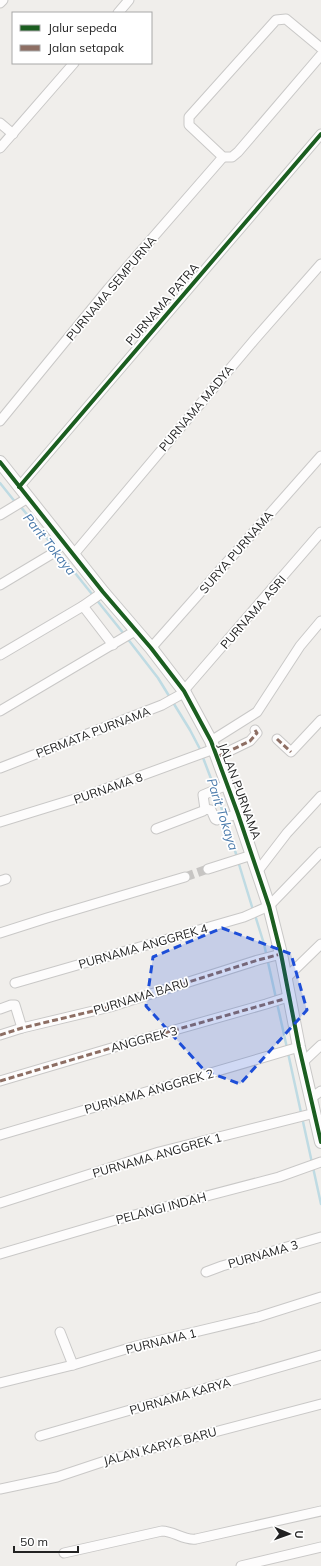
<svg xmlns="http://www.w3.org/2000/svg" width="321" height="1566" viewBox="0 0 321 1566" font-family="Mulish,sans-serif">
	<style>
		.lines { fill: none; stroke-linecap: round; stroke-linejoin: round }
		.stream { stroke: #bfdbe3; stroke-width: 2.5 }
		.minor-tunnel { stroke: #c7c5c3; stroke-width: 9; stroke-dasharray: 9 4.5; stroke-linecap: butt }
		.minor-casing { stroke: #c9c8c7; stroke-width: 11 }
		.tertiary-casing { stroke: #c9c8c7; stroke-width: 14 }
		.minor { stroke: #fdfcfc; stroke-width: 9 }
		.tertiary { stroke: #fdfcfc; stroke-width: 12 }
		.quiet { stroke: #8d6e63; stroke-width: 3; stroke-dasharray: 6 3; stroke-linecap: butt }
		.cycleway-casing { stroke: #fff; stroke-width: 6 }
		.cycleway { stroke: #1b5e20; stroke-width: 4 }
		.marked { fill: #1d4ed8; fill-opacity: 0.2; stroke: #1d4ed8; stroke-width: 3; stroke-dasharray: 8 5; stroke-linejoin: round }
		.labels { text-anchor: middle; dominant-baseline: central; stroke-width: 3.5; stroke-linejoin: round; paint-order: stroke }
		.street-label { font-size: 12px; fill: #222; stroke: #fff }
		.water-label { font-size: 13px; font-style: italic; fill: #4a7aab; stroke: #fff }
	</style>
	<rect width="100%" height="100%" fill="#f0eeeb"/>
	<g class="lines">
		<!-- stream -->
		<g class="stream">
			<polyline points="0,483 16,503"/>
			<polyline points="20,506 55,548 124,634"/>
			<polyline points="127,638 158,678 190,730 201,751"/>
			<polyline points="202,755 218,797 237,857"/>
			<polyline points="238,861 253,910"/>
			<polyline points="255,915 264,944 287,1048"/>
			<polyline points="288,1053 321,1204"/>
		</g>
		<!-- minor-tunnel -->
		<polyline class="minor-tunnel" points="185,877 208,869"/>
		<defs>
			<g id="minor">
				<polyline points="0,3 3,0"/>
				<polyline points="118,13 129,0"/>
				<polyline points="321,48 286,19 276,20 189,117 189,125 223,157 232,157 238,152 321,55"/>
				<polyline points="0,123 13,134"/>
				<polyline points="0,148 74,63"/>
				<polyline points="0,421 108,289 223,157"/>
				<polyline points="19,487 321,134"/>
				<polyline points="0,515 28,498"/>
				<polyline points="74,554 255,339 321,264"/>
				<polyline points="0,585 50,555 64,543"/>
				<polyline points="83,606 113,645"/>
				<polyline points="151,648 321,456"/>
				<polyline points="0,655 83,606 103,592"/>
				<polyline points="0,711 135,631"/>
				<polyline points="277,739 291,752 321,720"/>
				<polyline points="211,741 257,712 300,646 321,621"/>
				<polyline points="217,757 250,741 257,733 255,730"/>
				<polyline points="0,768 162,705 180,695 321,532"/>
				<polyline points="205,809 211,810 215,819 217,820 238,814"/>
				<polyline points="0,822 94,793 214,749"/>
				<polyline points="156,829 203,811 205,809 203,795 227,785"/>
				<polyline points="208,869 252,855"/>
				<polyline points="257,872 287,833 321,796"/>
				<polyline points="0,881 6,879"/>
				<polyline points="0,933 47,918 185,877"/>
				<polyline points="285,979 321,944"/>
				<polyline points="15,983 244,917 269,906 321,852"/>
				<polyline points="0,1009 11,1005 15,1005 22,1028"/>
				<polyline points="0,1035 22,1028 110,1007 258,960 281,954"/>
				<polyline points="303,1062 321,1045"/>
				<polyline points="0,1081 115,1047 266,1004 288,997"/>
				<polyline points="311,1098 321,1091"/>
				<polyline points="0,1135 299,1047"/>
				<polyline points="0,1203 159,1152 315,1113"/>
				<polyline points="0,1254 119,1219 279,1177 321,1162"/>
				<polyline points="206,1272 222,1266 321,1237"/>
				<polyline points="60,1332 73,1365"/>
				<polyline points="0,1383 73,1365 136,1346 258,1317 321,1297"/>
				<polyline points="40,1436 321,1355"/>
				<polyline points="0,1489 57,1477 108,1460 321,1404"/>
				<path d="M64,1553L162,1531C174,1531 184,1541 196,1539L321,1511"/>
				<polyline points="241,1566 321,1547"/>
			</g>
			<polyline id="tertiary" points="0,462 103,592 151,648 184,691 211,741 238,814 269,906 281,954 299,1047 321,1142"/>
		</defs>
		<!-- minor casing -->
		<use href="#minor" class="minor-casing"/>
		<!-- tertiary casing -->
		<use href="#tertiary" class="tertiary-casing"/>
		<!-- minor -->
		<use href="#minor" class="minor"/>
		<!-- tertiary -->
		<use href="#tertiary" class="tertiary"/>
		<!-- quiet -->
		<g class="quiet">
			<polyline points="277,739 291,752"/>
			<polyline points="217,757 250,741 257,733 255,730"/>
			<polyline points="0,1035 22,1028 110,1007 258,960 281,954"/>
			<polyline points="0,1081 115,1047 284,999"/>
		</g>
		<defs>
			<g id="cycleway">
				<polyline points="0,462 103,592 151,648 184,691 211,741 238,814 269,906 281,954 299,1047 321,1142"/>
				<polyline points="19,487 321,134"/>
			</g>
		</defs>
		<!-- cycleway casing -->
		<use href="#cycleway" class="cycleway-casing"/>
		<!-- cycleway -->
		<use href="#cycleway" class="cycleway"/>
	</g>
	<!-- marked area -->
	<path class="marked" d="M222,928L291,954L307,1010L240,1084L205,1071L146,1006L153,957Z"/>
	<g class="labels">
		<!-- street labels -->
		<g class="street-label">
			<text transform="translate(111 288) rotate(-50)">PURNAMA SEMPURNA</text>
			<text transform="translate(162 304) rotate(-49)">PURNAMA PATRA</text>
			<text transform="translate(196 408) rotate(-50)">PURNAMA MADYA</text>
			<text transform="translate(236 552) rotate(-49)">SURYA PURNAMA</text>
			<text transform="translate(253 612) rotate(-49)">PURNAMA ASRI</text>
			<text transform="translate(93 732) rotate(-21)">PERMATA PURNAMA</text>
			<text transform="translate(108 788) rotate(-19)">PURNAMA 8</text>
			<text transform="translate(240 791) rotate(70)">JALAN PURNAMA</text>
			<text transform="translate(143 946) rotate(-16)">PURNAMA ANGGREK 4</text>
			<text transform="translate(141 996) rotate(-17)">PURNAMA BARU</text>
			<text transform="translate(144 1039) rotate(-15)">ANGGREK 3</text>
			<text transform="translate(149 1091) rotate(-16)">PURNAMA ANGGREK 2</text>
			<text transform="translate(157 1155) rotate(-16)">PURNAMA ANGGREK 1</text>
			<text transform="translate(161 1208) rotate(-15)">PELANGI INDAH</text>
			<text transform="translate(263 1254) rotate(-16)">PURNAMA 3</text>
			<text transform="translate(161 1341) rotate(-14)">PURNAMA 1</text>
			<text transform="translate(180 1396) rotate(-16)">PURNAMA KARYA</text>
			<text transform="translate(160 1446) rotate(-15)">JALAN KARYA BARU</text>
		</g>
		<!-- water labels -->
		<g class="water-label">
			<text transform="translate(50 544) rotate(51)">Parit Tokaya</text>
			<text transform="translate(223 814) rotate(72)">Parit Tokaya</text>
		</g>
	</g>
	<!-- legend -->
	<rect x="12" y="12" width="140" height="52" fill="#ffffff" stroke="#a7a7a7"/>
	<rect x="20" y="25" width="20" height="6" fill="#1b5e20" stroke="#a7a7a7"/>
	<text x="48" y="32" font-size="12" fill="#222222">Jalur sepeda</text>
	<rect x="20" y="45" width="20" height="6" fill="#8d6e63" stroke="#a7a7a7"/>
	<text x="48" y="52" font-size="12" fill="#222222">Jalan setapak</text>
	<!-- north arrow -->
	<g transform="translate(289 1534) rotate(92)" stroke="#ffffff" stroke-width="3" paint-order="stroke">
	<path d="M0-3L7 15L0 10L-7 15Z" fill="#222222"/>
	<text y="-6" font-size="11" font-weight="bold" text-anchor="middle" fill="#222222">U</text>
	</g>
	<!-- scale -->
	<path d="M14 1546v6h64v-6" fill="none" stroke="#222222" stroke-width="2"/>
	<text x="20" y="1546" font-size="12" fill="#222222" stroke="#ffffff" stroke-width="3" paint-order="stroke">50 m</text>
</svg>
